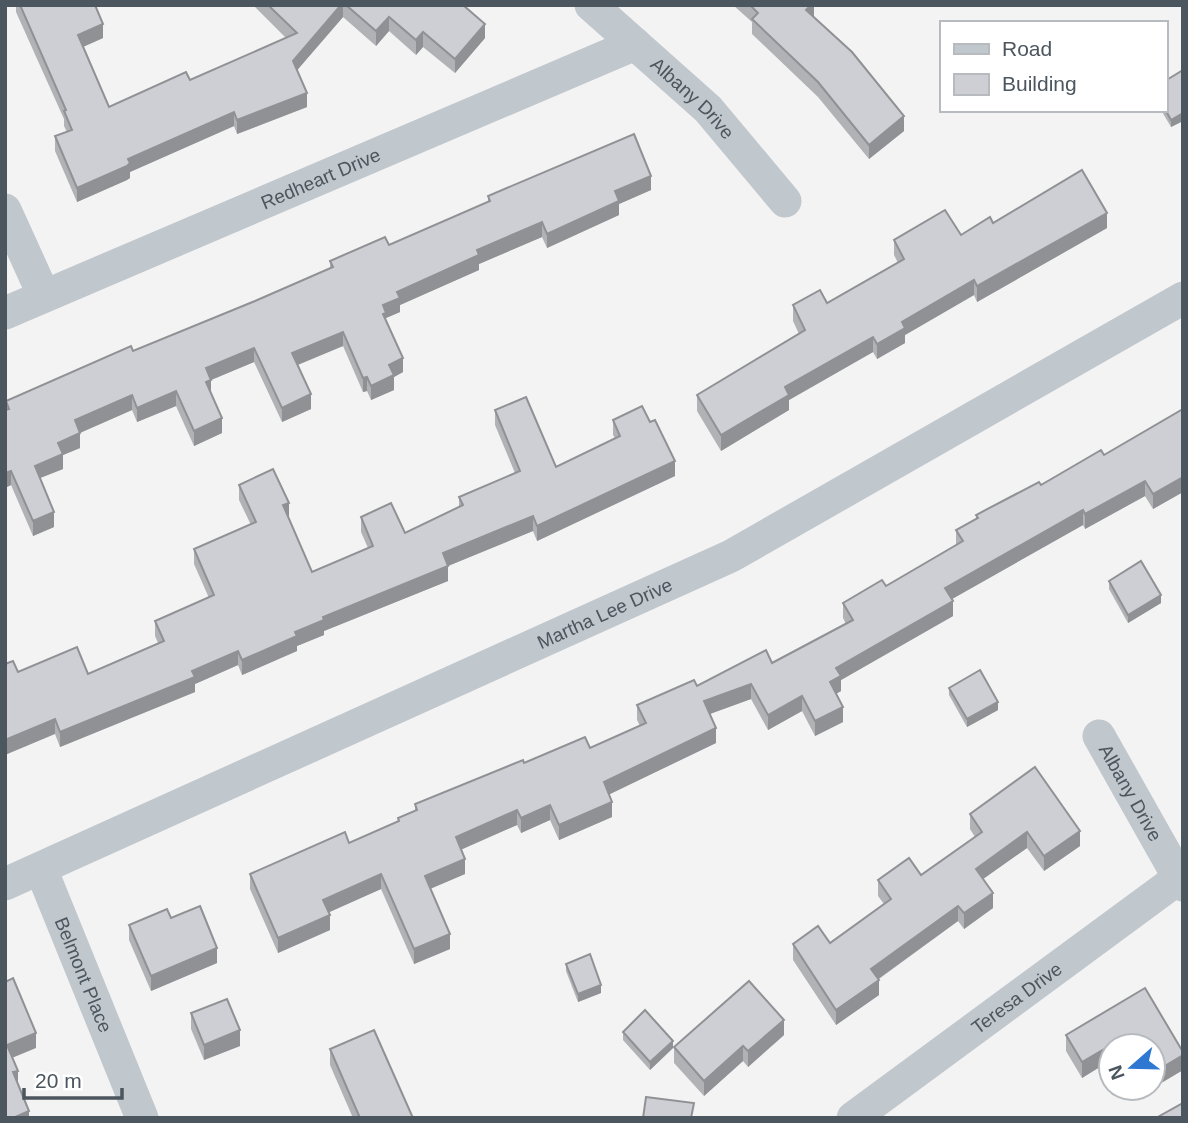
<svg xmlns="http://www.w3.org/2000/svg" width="1188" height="1123" viewBox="0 0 1188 1123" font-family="Helvetica,sans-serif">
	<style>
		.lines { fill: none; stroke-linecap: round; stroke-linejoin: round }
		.minor { stroke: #c0c7cd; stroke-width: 33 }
		.wall { fill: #b0b2b6 }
		.shaded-wall { fill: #909194 }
		.building { fill: #cdcfd4; stroke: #909194; stroke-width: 2 }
		.labels { text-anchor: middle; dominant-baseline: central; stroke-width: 6; stroke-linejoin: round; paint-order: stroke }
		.street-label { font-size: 19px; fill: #4c565e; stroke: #fff }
	</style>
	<rect width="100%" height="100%" fill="#f4f3f3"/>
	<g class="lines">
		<!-- minor -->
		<g class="minor">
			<path id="s1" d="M591,5L708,109L785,201"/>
			<polyline points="5,210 44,296"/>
			<path id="s2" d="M5,313L635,44"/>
			<path id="s3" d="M1099,736L1183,885"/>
			<path id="s4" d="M41,869L142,1118"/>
			<path id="s5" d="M5,884L731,556L1183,298"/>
			<path id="s6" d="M853,1118L1179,878"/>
		</g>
	</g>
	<!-- wall -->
	<g class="wall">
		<polygon points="16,5 95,5 103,38 83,47 109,107 190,80 286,38 255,7 255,5 463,5 485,38 455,73 423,47 416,55 389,31 376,46 343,17 297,70 307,107 237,134 234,126 130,172 130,178 127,180 77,202 55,151 55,136 67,132 64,126 64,119 16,12"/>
		<polygon points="733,5 814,5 813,17 904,131 869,159 818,97 752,34 752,22"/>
		<polygon points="1183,70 1183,121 1171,127 1161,110 1165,110"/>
		<polygon points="651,190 619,204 619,215 547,248 542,237 479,264 479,270 400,305 400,312 386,318 386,321 403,372 394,377 394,390 371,400 367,391 363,392 343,346 298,365 311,409 282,422 254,362 211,380 211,395 222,433 194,446 176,406 137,422 132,410 80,433 80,448 63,455 63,469 40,478 54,527 33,536 11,485 5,488 6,401 133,351 255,301 330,268 330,261 389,245 488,202 488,196"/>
		<polygon points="993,223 1107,228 977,302 974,295 905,335 905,343 877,359 873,352 789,400 789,410 721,451 697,411 697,395 799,334 793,321 793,305 827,303 898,263 894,255 894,240 961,235"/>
		<polygon points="1183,409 1183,492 1153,509 1145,496 1085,529 1083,525 952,599 953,616 841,680 841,691 836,694 843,722 815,736 802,711 768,730 751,699 710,714 716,743 609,794 612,817 559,840 550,820 521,833 517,825 461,849 465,874 430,889 450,949 414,964 381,889 329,912 330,930 278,953 250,889 250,874 349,843 398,821 398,818 415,811 415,804 524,763 590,748 640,726 637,720 637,705 772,663 846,624 843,618 843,603 886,586 956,545 956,530 976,519 976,515 1104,455"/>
		<polygon points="495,410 556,467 615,438 613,435 613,420 675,476 537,541 533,531 448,566 448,581 324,631 324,635 297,646 297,651 242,675 238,665 195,684 195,692 60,747 55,734 18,672 88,674 158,643 155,636 155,621 209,598 194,564 194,549 251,525 239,500 239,485 289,518 312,572 368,548 361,532 361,517 405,533 459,507 459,497 515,473 495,425"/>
		<polygon points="1109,581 1161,603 1128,623 1109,589"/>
		<polygon points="949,688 998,710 967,727 949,695"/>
		<polygon points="970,814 1080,846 1044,871 1027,848 983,879 993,908 964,929 958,921 879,979 879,995 836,1025 793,960 793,944 830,943 884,904 878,896 878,880 921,875 975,837 970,829"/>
		<polygon points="171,918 217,963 151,991 129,940 129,925"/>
		<polygon points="566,964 601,993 578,1002 566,971"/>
		<polygon points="1145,988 1183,1052 1183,1070 1146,1092 1144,1088 1153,1088 1153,1046 1111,1046 1111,1060 1082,1078 1066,1051 1066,1035"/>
		<polygon points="191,1013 240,1046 204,1060 191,1029"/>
		<polygon points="623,1032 673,1048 650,1070 623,1040"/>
		<polygon points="784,1035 748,1067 743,1061 704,1096 674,1063 674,1047"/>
		<polygon points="330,1049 413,1118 353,1118 330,1065"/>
	</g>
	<!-- shaded-wall -->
	<g class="shaded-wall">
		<polygon points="341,5 343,5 343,17 293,75 293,61"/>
		<polygon points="811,5 814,5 814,16 806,25 806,10"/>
		<polygon points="389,17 389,31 376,46 376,31"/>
		<polygon points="103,24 103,38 78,49 78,35"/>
		<polygon points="485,24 485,38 455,73 455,59"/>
		<polygon points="423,32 423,47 416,55 416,40"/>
		<polygon points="307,93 307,107 237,134 237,120"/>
		<polygon points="234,112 234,126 130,172 130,178 127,180 77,202 77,188 128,159"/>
		<polygon points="1183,113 1183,121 1171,127 1171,120"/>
		<polygon points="904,116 904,131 869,159 869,145"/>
		<polygon points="651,176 651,190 619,204 619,215 547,248 547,234 615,191"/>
		<polygon points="1107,213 1107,228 977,302 977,286"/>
		<polygon points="542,222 542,237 479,264 479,270 400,305 400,312 386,318 386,327 383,329 383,305 397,292 477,250"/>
		<polygon points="974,280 974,295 905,335 905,343 877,359 877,344 902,322"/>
		<polygon points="343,332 343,346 292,367 292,353"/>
		<polygon points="873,337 873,352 789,400 789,410 721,451 721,435 785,387"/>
		<polygon points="254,348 254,362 211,380 211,395 206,397 206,368"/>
		<polygon points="403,358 403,372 394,377 394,390 371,400 371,386 389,365"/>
		<polygon points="367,377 367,391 363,392 363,378"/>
		<polygon points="176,391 176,406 137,422 137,408"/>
		<polygon points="311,394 311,409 282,422 282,408"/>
		<polygon points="132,395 132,410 75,435 75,420"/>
		<polygon points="222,418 222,433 194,446 194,431"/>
		<polygon points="80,433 80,448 63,455 63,469 35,480 35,466 58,443"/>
		<polygon points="675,461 675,476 537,541 537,526"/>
		<polygon points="11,471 11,485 5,488 5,473"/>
		<polygon points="1183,477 1183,492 1153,509 1153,494"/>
		<polygon points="1145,481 1145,496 1085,529 1085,514"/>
		<polygon points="289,503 289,518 283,505"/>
		<polygon points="1083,510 1083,525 945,603 945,588"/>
		<polygon points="54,512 54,527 33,536 33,521"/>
		<polygon points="533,516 533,531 443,568 443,553"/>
		<polygon points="448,566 448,581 324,631 324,635 297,646 297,651 242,675 242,660 323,617"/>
		<polygon points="1161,595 1161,603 1128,623 1128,615"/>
		<polygon points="953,601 953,616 841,680 841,691 830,697 830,682 836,668"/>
		<polygon points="238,651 238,665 195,684 195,692 60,747 60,732"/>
		<polygon points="751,684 751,699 704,716 704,701"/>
		<polygon points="802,696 802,711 768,730 768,715"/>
		<polygon points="998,702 998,710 967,727 967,719"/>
		<polygon points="843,707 843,722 815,736 815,721"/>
		<polygon points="55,719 55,734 5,755 5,740"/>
		<polygon points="716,728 716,743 604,797 604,782"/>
		<polygon points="612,802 612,817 559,840 559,825"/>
		<polygon points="550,805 550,820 521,833 521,818"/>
		<polygon points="517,810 517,825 456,852 456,837"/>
		<polygon points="1080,831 1080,846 1044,871 1044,856"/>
		<polygon points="1027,832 1027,848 976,884 976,869"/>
		<polygon points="465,859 465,874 425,891 425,876"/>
		<polygon points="381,874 381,889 323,915 323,900"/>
		<polygon points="993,893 993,908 964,929 964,913"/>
		<polygon points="958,906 958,921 871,984 871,969"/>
		<polygon points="330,915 330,930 278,953 278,938"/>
		<polygon points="450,934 450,949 414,964 414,949"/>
		<polygon points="217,948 217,963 151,991 151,976"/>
		<polygon points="879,980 879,995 836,1025 836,1010"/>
		<polygon points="601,985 601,993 578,1002 578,994"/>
		<polygon points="784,1020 784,1035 748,1067 748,1051"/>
		<polygon points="240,1030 240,1046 204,1060 204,1045"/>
		<polygon points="36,1033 36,1048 7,1060 7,1045"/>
		<polygon points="1123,1038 1123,1046 1111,1046 1111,1060 1082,1078 1082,1062"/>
		<polygon points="673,1041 673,1048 650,1070 650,1062"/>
		<polygon points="743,1046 743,1061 704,1096 704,1081"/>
		<polygon points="1183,1055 1183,1070 1146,1092 1146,1088 1153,1088 1153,1073"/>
		<polygon points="18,1071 18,1085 13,1072"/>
		<polygon points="29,1111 29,1118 13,1118"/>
	</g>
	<!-- building -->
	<g class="building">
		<polygon points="20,5 95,5 103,24 78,35 109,107 186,72 190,80 297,33 268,5 341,5 293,61 307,93 237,120 234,112 128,159 130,163 127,166 77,188 55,136 72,130 64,111 66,110"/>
		<polygon points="346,5 463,5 485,24 455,59 423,32 416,40 389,17 376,31"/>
		<polygon points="750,5 811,5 806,10 852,52 904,116 869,145 818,82 752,19 758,13"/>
		<polygon points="1183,70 1183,113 1171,120 1165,109 1165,81"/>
		<polygon points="634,134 651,176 615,191 619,201 547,234 542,222 477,250 479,255 397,292 400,298 383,305 386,313 383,314 403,358 389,365 394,375 371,386 367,377 363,378 343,332 292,353 311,394 282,408 254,348 206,368 211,380 206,382 222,418 194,431 176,391 137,408 132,395 75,420 80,433 58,443 63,454 35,466 54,512 33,521 11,471 5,473 5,410 9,409 6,401 131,346 133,351 255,301 333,267 330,261 385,237 389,245 490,201 488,196"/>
		<polygon points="1082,170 1107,213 977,286 974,280 902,322 905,328 877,344 873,337 785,387 789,395 721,435 697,395 805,330 793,305 820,290 827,303 904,259 894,240 945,210 961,235 990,217 993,223"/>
		<polygon points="526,397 556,467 620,436 613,420 642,406 650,422 655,420 675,461 537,526 533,516 443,553 448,566 323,617 324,620 295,632 297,636 242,660 238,651 192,671 195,677 60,732 55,719 5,740 5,664 13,661 18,672 77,647 88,674 164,641 155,621 214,595 194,549 256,522 239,485 273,469 289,503 283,505 312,572 373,546 361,517 391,503 405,533 463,505 459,497 520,471 495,410"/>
		<polygon points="1183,409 1183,477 1153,494 1145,481 1085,514 1083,510 945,588 953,601 836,668 841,676 830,682 843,707 815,721 802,696 768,715 751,684 704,701 716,728 604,782 612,802 559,825 550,805 521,818 517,810 456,837 465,859 425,876 450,934 414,949 381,874 323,900 330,915 278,938 250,874 345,832 349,843 399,821 398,818 417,810 415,804 523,760 524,763 585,737 590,748 646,723 637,705 694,680 697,686 766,650 772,663 853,620 843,603 882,580 886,586 963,541 956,530 978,518 976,515 1039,482 1041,485 1101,450 1104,455"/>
		<polygon points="1141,561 1161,595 1128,615 1109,581"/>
		<polygon points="980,670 998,702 967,719 949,688"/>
		<polygon points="1035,767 1080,831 1044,856 1027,832 976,869 993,893 964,913 958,906 871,969 879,980 836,1010 793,944 818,926 830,943 891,899 878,880 909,858 921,875 982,832 970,814"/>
		<polygon points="200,906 217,948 151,976 129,925 167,909 171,918"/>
		<polygon points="590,954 601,985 578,994 566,964"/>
		<polygon points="13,978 36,1033 7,1045 18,1071 13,1072 29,1111 13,1118 5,1118 5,982"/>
		<polygon points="749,981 784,1020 748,1051 743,1046 704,1081 674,1047"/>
		<polygon points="1145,988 1183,1052 1183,1055 1153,1073 1153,1046 1128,1046 1123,1038 1082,1062 1066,1035"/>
		<polygon points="227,999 240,1030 204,1045 191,1013"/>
		<polygon points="645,1010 673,1041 650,1062 623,1032"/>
		<polygon points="374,1030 413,1118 360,1118 330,1049"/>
		<polygon points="646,1097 694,1103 691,1118 643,1118"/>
		<polygon points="1183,1103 1183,1118 1156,1118"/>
	</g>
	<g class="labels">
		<!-- street labels -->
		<g class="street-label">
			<text stroke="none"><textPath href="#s1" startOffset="138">Albany Drive</textPath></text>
			<text stroke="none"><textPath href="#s2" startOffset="343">Redheart Drive</textPath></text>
			<text stroke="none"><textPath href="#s5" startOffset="658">Martha Lee Drive</textPath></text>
			<text stroke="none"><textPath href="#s3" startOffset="65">Albany Drive</textPath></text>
			<text stroke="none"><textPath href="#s4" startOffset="114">Belmont Place</textPath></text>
			<text stroke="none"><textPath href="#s6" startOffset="203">Teresa Drive</textPath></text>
		</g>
	</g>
	<!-- border -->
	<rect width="1188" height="1123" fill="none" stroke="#4c565e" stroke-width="14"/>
	<!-- legend -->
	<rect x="940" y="21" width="228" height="91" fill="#ffffff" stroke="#b7bbbf" stroke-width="2"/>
	<rect x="954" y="44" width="35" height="10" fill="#c0c7cd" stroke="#b7bbbf" stroke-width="2"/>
	<text x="1002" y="56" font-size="21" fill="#4c565e">Road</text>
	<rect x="954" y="74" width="35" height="21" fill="#cdcfd4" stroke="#b7bbbf" stroke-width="2"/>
	<text x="1002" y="91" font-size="21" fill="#4c565e">Building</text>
	<!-- north arrow -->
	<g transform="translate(1132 1067) rotate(250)"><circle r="33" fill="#ffffff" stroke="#b7bbbf" stroke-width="2"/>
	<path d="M0-5L12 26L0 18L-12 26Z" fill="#2f78d2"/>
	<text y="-10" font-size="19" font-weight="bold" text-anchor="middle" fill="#4c565e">N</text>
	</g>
	<!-- scale -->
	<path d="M24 1088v10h98v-10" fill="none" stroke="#4c565e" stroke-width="3.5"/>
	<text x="35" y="1088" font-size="21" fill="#4c565e" stroke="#ffffff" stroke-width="5" paint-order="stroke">20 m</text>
</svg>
